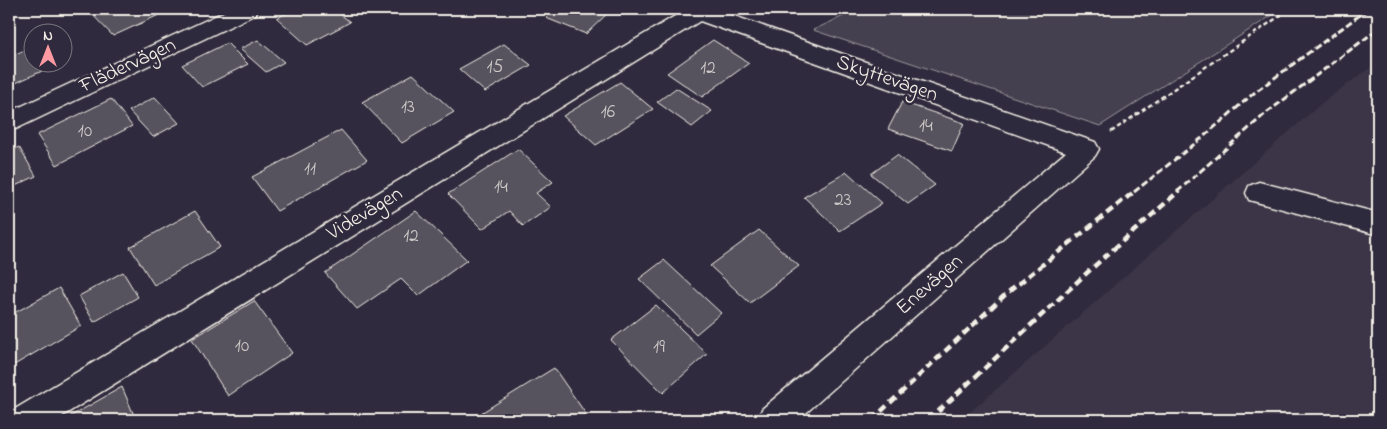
<svg xmlns="http://www.w3.org/2000/svg" width="1387" height="429" viewBox="0 0 1387 429" font-family="'Indie Flower',sans-serif">
	<style>
		.built { fill: #3b3647 }
		.green { fill: #454050; stroke: #9c989c }
		.building { fill: #56525f; stroke: #f4f1e8 }
		.lines { fill: none; stroke-linecap: round; stroke-linejoin: round }
		.minor-casing { stroke: #f4f1e8; stroke-width: 3 }
		.path { stroke: #f4f1e8; stroke-width: 2.5; stroke-dasharray: 4.5 3; stroke-linecap: butt }
		.minor { fill: #2f2a3d; fill-rule: evenodd }
		.rail-far1 { stroke: #f4f1e8; stroke-width: 3; stroke-dasharray: 7 3; stroke-linecap: butt }
		.rail { stroke: #f4f1e8; stroke-width: 4.5; stroke-dasharray: 8 4.5; stroke-linecap: butt }
		.labels { text-anchor: middle; dominant-baseline: central; stroke-width: 5; stroke-linejoin: round; paint-order: stroke }
		.number-label { font-size: 19px; fill: #ccc9c6 }
		.street-label { font-size: 21px; fill: #f4f1e8; stroke: #2f2a3d }
	</style>
	<rect width="100%" height="100%" fill="#2f2a3d"/>
	<filter id="ink" filterUnits="userSpaceOnUse"><feTurbulence type="fractalNoise" baseFrequency=".02" numOctaves="2"/><feDisplacementMap in="SourceGraphic" scale="10" xChannelSelector="R" yChannelSelector="G"/><feConvolveMatrix kernelMatrix="1 2 1 2 8 2 1 2 1" color-interpolation-filters="sRGB"/></filter>
	<g filter="url(#ink)">
		<!-- built -->
		<polygon class="built" points="1378,62 1378,420 961,420 1323,102"/>
		<!-- green -->
		<polygon class="green" points="859,9 1282,9 1100,126 813,30"/>
		<!-- building -->
		<g class="building">
			<polygon points="90,9 156,9 161,14 113,36 88,10"/>
			<polygon points="295,9 334,9 350,22 307,45 277,18"/>
			<polygon points="555,9 612,9 586,34 546,18"/>
			<polygon points="258,40 284,62 266,72 240,49"/>
			<polygon points="713,40 749,63 702,97 667,73"/>
			<polygon points="227,43 248,64 202,87 182,65"/>
			<polygon points="504,44 531,65 485,92 459,69"/>
			<polygon points="27,49 32,57 32,62 36,62 42,71 9,86 9,57"/>
			<polygon points="413,74 454,112 402,143 362,102"/>
			<polygon points="620,82 653,109 596,145 563,116"/>
			<polygon points="676,88 712,111 692,127 657,102"/>
			<polygon points="155,97 179,123 153,137 129,111"/>
			<polygon points="111,99 132,126 57,165 37,135"/>
			<polygon points="902,102 964,123 952,151 888,129"/>
			<polygon points="341,130 367,160 277,211 252,177"/>
			<polygon points="19,147 36,176 9,189 9,152"/>
			<polygon points="518,149 553,182 536,193 551,207 523,226 509,211 482,229 448,194"/>
			<polygon points="897,155 935,185 908,204 871,174"/>
			<polygon points="847,172 882,203 840,231 804,197"/>
			<polygon points="195,211 220,247 154,285 130,247"/>
			<polygon points="416,211 467,260 418,296 401,279 357,309 325,273"/>
			<polygon points="759,230 799,266 750,303 710,266"/>
			<polygon points="664,260 721,313 696,334 639,279"/>
			<polygon points="123,272 138,297 94,322 79,296"/>
			<polygon points="59,288 81,326 9,368 9,316"/>
			<polygon points="254,301 292,353 228,396 192,339"/>
			<polygon points="656,305 707,354 663,393 611,340"/>
			<polygon points="554,368 590,420 485,420 481,413"/>
			<polygon points="122,387 136,420 64,420"/>
		</g>
		<g class="lines">
			<defs>
				<g id="minor">
					<polygon points="230,9 259,9 256,14 18,128 9,131 9,112"/>
					<polygon points="677,9 714,9 1095,142 1099,149 1095,156 798,420 758,420 762,409 1066,152 700,21 56,420 11,420 15,409 680,13"/>
					<polygon points="1259,182 1378,213 1378,235 1249,200 1246,193 1249,186"/>
				</g>
			</defs>
			<!-- minor casing -->
			<use href="#minor" class="minor-casing"/>
			<!-- path -->
			<polyline class="path" points="1111,132 1290,9"/>
			<!-- minor -->
			<use href="#minor" class="minor"/>
			<!-- rail-far1 -->
			<g class="rail-far1">
				<polyline points="1134,192 1202,138 1254,93 1368,9"/>
				<polyline points="1177,192 1265,114 1378,29"/>
			</g>
			<!-- rail -->
			<g class="rail">
				<polyline points="872,420 1007,293 1135,191"/>
				<polyline points="929,420 1090,270 1179,191"/>
			</g>
		</g>
	</g>
	<g class="labels">
		<!-- number labels -->
		<g class="number-label">
			<text x="495" y="67">15</text>
			<text x="708" y="68">12</text>
			<text x="408" y="107">13</text>
			<text x="608" y="112">16</text>
			<text x="926" y="126">14</text>
			<text x="85" y="131">10</text>
			<text x="310" y="169">11</text>
			<text x="501" y="187">14</text>
			<text x="843" y="200">23</text>
			<text x="411" y="236">12</text>
			<text x="242" y="346">10</text>
			<text x="659" y="347">19</text>
		</g>
		<!-- street labels -->
		<g class="street-label">
			<text transform="translate(128 66) rotate(-25)">Flädervägen</text>
			<text transform="translate(887 79) rotate(19)">Skyttevägen</text>
			<text transform="translate(365 214) rotate(-31)">Videvägen</text>
			<text transform="translate(930 285) rotate(-41)">Enevägen</text>
		</g>
	</g>
	<!-- margin -->
	<rect width="1387" height="429" fill="none" stroke="#2f2a3d" stroke-width="30"/>
	<rect x="15" y="15" width="1357" height="399" fill="none" stroke="#f4f1e8" stroke-width="2" filter="url(#ink)"/>
	<!-- north arrow -->
	<g transform="translate(48 48)"><circle r="24" fill="#2f2a3d" stroke="#7e7a81"/>
	<path d="M0-4L9 19L0 12L-9 19Z" fill="#ff9aa2"/>
	<text y="-8" font-size="14" font-weight="bold" text-anchor="middle" fill="#f4f1e8">N</text>
	</g>
</svg>
